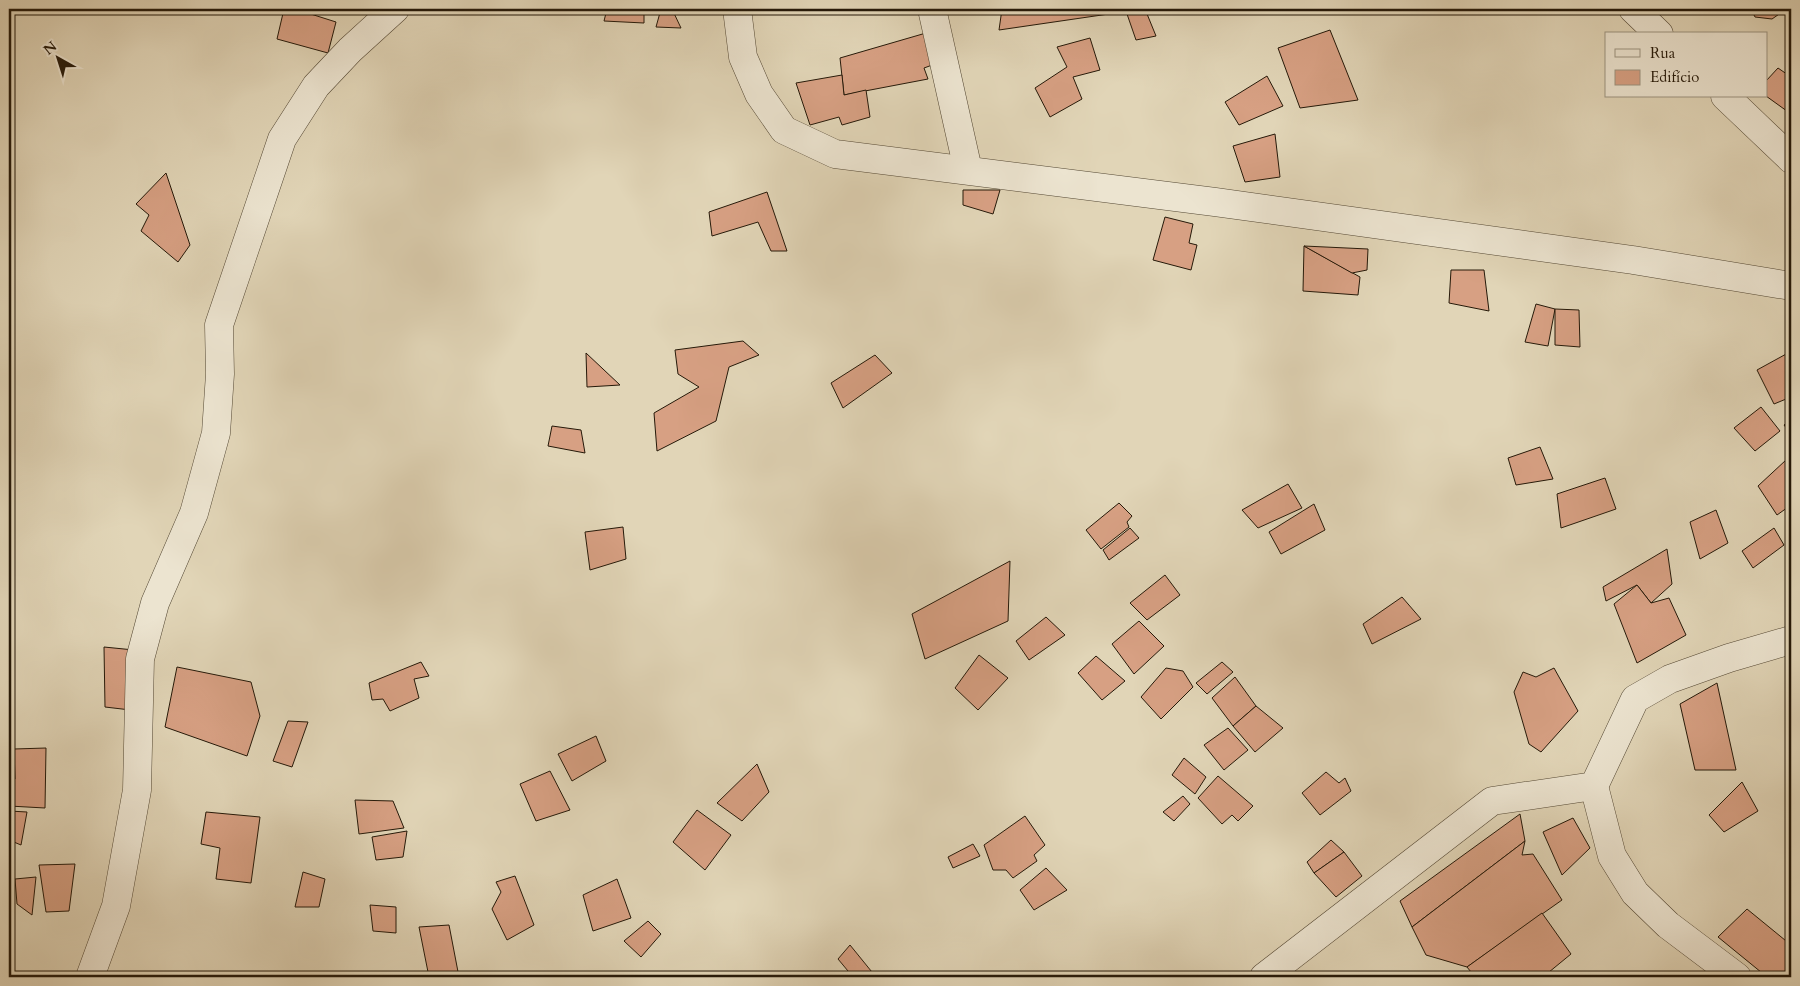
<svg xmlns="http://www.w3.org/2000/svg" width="1800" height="986" viewBox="0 0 1800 986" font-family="Cardo,serif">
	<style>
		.building { fill: #d7a083; stroke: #251909 }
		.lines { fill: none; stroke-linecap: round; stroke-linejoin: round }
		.minor-casing { stroke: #544834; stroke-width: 29 }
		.minor { stroke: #ece4d0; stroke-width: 28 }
	</style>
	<rect width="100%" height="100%" fill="#e1d5b7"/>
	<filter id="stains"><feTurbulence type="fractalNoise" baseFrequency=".004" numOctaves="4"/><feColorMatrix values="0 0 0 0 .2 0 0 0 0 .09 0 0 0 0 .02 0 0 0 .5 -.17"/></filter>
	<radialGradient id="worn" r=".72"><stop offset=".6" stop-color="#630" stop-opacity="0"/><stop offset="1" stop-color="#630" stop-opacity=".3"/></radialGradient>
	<!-- building -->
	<g class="building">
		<polygon points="284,9 295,9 336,22 328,53 277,39"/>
		<polygon points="607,9 644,9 644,23 604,21"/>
		<polygon points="661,9 672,9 681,28 656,27"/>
		<polygon points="1002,9 1143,9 999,30"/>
		<polygon points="1145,9 1156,36 1136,40 1127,14"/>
		<polygon points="1751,9 1784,9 1785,10 1772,19 1755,17"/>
		<polygon points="1330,30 1358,100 1300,108 1278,48"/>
		<polygon points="926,33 935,64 924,68 928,79 844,95 840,58"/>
		<polygon points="1090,38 1100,70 1073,77 1082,99 1050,117 1035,88 1067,67 1057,47"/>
		<polygon points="1778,68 1791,77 1791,114 1766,96 1766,81"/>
		<polygon points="842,75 844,95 866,90 870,117 842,125 839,117 810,125 796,83"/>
		<polygon points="1267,76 1283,106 1239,125 1225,102"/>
		<polygon points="1275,134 1280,177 1245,182 1233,146"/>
		<polygon points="166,173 190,245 178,262 141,231 149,215 136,204"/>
		<polygon points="963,190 1000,190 993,214 963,205"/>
		<polygon points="767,192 787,251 771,251 758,222 712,236 709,212"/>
		<polygon points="1165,217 1193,224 1189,243 1197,245 1191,270 1153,260"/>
		<polygon points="1304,246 1360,277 1358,295 1303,291"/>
		<polygon points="1304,246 1368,249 1367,270 1352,273"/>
		<polygon points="1451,270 1484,270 1489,311 1449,303"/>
		<polygon points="1536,304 1555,309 1548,346 1525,342"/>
		<polygon points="1555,309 1579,310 1580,347 1555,345"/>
		<polygon points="743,341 759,355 729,367 716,421 657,451 654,413 699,387 678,374 675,350"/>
		<polygon points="586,353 620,385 587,387"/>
		<polygon points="1788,353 1791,360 1791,397 1774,404 1757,370"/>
		<polygon points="875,355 892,373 843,408 831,383"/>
		<polygon points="1761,407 1780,431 1755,451 1734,428"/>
		<polygon points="1791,420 1791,434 1784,425"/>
		<polygon points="552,426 581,430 585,453 548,446"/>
		<polygon points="1540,447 1553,479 1516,485 1508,458"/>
		<polygon points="1786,460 1791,467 1791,505 1777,515 1758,486"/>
		<polygon points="1605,478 1616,509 1561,528 1557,494"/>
		<polygon points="1288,484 1302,508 1258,528 1242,510"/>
		<polygon points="1119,503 1132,516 1127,522 1129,527 1101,549 1086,530"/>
		<polygon points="1314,504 1325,530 1281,554 1269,532"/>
		<polygon points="1716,510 1728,543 1700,559 1690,522"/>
		<polygon points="623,527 626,559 590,570 585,532"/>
		<polygon points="1130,528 1139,538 1109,560 1103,550"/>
		<polygon points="1774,528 1784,545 1753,568 1742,551"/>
		<polygon points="1667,549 1672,584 1651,603 1637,585 1606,601 1603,587"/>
		<polygon points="1010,561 1008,621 925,659 912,614"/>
		<polygon points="1165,575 1180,595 1147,620 1130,603"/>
		<polygon points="1637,585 1651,603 1669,598 1686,635 1637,663 1614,604"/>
		<polygon points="1402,597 1421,619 1372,644 1363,624"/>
		<polygon points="1046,617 1065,635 1029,660 1016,641"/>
		<polygon points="1139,621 1164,646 1134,674 1112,644"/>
		<polygon points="104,647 134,650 139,711 105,707"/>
		<polygon points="979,655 1008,678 978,710 955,688"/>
		<polygon points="1096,656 1125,681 1102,700 1078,673"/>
		<polygon points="421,662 429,676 414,679 419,698 390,711 383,699 372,700 369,683"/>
		<polygon points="1222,662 1233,672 1207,694 1196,683"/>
		<polygon points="177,667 251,682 260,716 247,756 165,727"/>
		<polygon points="1166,668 1183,671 1193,687 1161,719 1141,697"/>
		<polygon points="1554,668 1578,711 1541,752 1529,744 1514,692 1523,672 1536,677"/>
		<polygon points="1235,677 1256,706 1233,726 1212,698"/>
		<polygon points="1717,683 1736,770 1695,770 1680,704"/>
		<polygon points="1256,706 1283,728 1255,752 1233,726"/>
		<polygon points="288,721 308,722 292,767 273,761"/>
		<polygon points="1228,728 1248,750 1224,770 1204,745"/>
		<polygon points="596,736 606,761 572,781 558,754"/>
		<polygon points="46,748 45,808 9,806 9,780 15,779 14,749"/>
		<polygon points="1184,758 1206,777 1195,794 1172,775"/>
		<polygon points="757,764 769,792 742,821 717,803"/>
		<polygon points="550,771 570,810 536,821 520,784"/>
		<polygon points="1326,772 1339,783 1345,778 1351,791 1320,815 1302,793"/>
		<polygon points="1218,776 1253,806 1238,821 1232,815 1222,824 1198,798"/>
		<polygon points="1742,782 1758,811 1724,832 1709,815"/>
		<polygon points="1183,796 1190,804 1174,821 1163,812"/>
		<polygon points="355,800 393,801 404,828 359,834"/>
		<polygon points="697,810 731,835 705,870 673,842"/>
		<polygon points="9,811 27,812 21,845 9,840"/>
		<polygon points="206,812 260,817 251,883 216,879 220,848 201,844"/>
		<polygon points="1520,814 1525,841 1412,927 1400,901"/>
		<polygon points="1025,816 1045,845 1034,855 1037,861 1013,878 1006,870 993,870 984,845"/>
		<polygon points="1573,818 1590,848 1562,875 1543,832"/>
		<polygon points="407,831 403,857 376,860 372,837"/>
		<polygon points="1331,840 1344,852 1314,873 1307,862"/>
		<polygon points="1525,841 1522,855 1533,854 1562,900 1467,967 1426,955 1412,927"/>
		<polygon points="973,844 980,856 953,868 948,857"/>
		<polygon points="1344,852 1362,876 1336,897 1314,873"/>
		<polygon points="75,864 69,911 46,912 39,865"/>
		<polygon points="1046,868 1067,890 1034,910 1020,890"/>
		<polygon points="303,872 325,879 319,907 295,907"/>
		<polygon points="515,876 534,925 507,940 492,909 501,892 496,882"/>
		<polygon points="36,877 32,915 17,904 15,879"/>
		<polygon points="617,879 631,918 593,931 583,895"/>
		<polygon points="370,905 396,907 396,933 373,931"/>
		<polygon points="1747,909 1791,945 1791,977 1767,977 1718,937"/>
		<polygon points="1542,913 1571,954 1543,977 1475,977 1467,967"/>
		<polygon points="648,921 661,934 641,957 624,941"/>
		<polygon points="449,925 459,977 429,977 419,927"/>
		<polygon points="850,945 876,977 853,977 838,959"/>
		<polygon points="384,973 384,977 316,977 316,975"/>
	</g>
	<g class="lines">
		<defs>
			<g id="minor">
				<polyline points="737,9 743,57 759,94 784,130 835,154 1215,202 1633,260 1791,286"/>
				<polyline points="932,9 968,170"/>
				<polyline points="1633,9 1659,34"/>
				<polyline points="1725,96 1791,159"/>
				<polyline points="1594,786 1612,856 1635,893 1668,925 1737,977"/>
				<polyline points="90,977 116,906 137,790 140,659 155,603 194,513 216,433 220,374 219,325 282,139 316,86 350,50 395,9"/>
				<polyline points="1264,977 1492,801 1594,786 1635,699 1670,679 1729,658 1791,640"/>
			</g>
		</defs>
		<!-- minor casing -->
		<use href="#minor" class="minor-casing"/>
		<!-- minor -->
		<use href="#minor" class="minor"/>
	</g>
	<!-- margin -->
	<rect width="1800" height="986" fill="none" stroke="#e1d5b7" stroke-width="30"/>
	<rect x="10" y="10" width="1780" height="966" fill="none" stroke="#251909" stroke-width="2.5"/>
	<rect x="15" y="15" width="1770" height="956" fill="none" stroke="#251909"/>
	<!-- legend -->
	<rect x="1605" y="32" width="162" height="65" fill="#ece4d0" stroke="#9c9380"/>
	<rect x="1615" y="49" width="25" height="8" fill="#ece4d0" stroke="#9c9380"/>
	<text x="1650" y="58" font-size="15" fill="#251909">Rua</text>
	<rect x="1615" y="70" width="25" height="15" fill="#d7a083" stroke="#9c9380"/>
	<text x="1650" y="82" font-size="15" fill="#251909">Edifício</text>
	<!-- north arrow -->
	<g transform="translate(58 58) rotate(321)" stroke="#ece4d0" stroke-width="4" paint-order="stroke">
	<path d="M0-4L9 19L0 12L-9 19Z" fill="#251909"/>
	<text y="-8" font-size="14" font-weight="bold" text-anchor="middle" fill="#251909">N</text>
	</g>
	<rect width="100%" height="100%" filter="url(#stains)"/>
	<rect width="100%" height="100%" fill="url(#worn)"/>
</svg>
